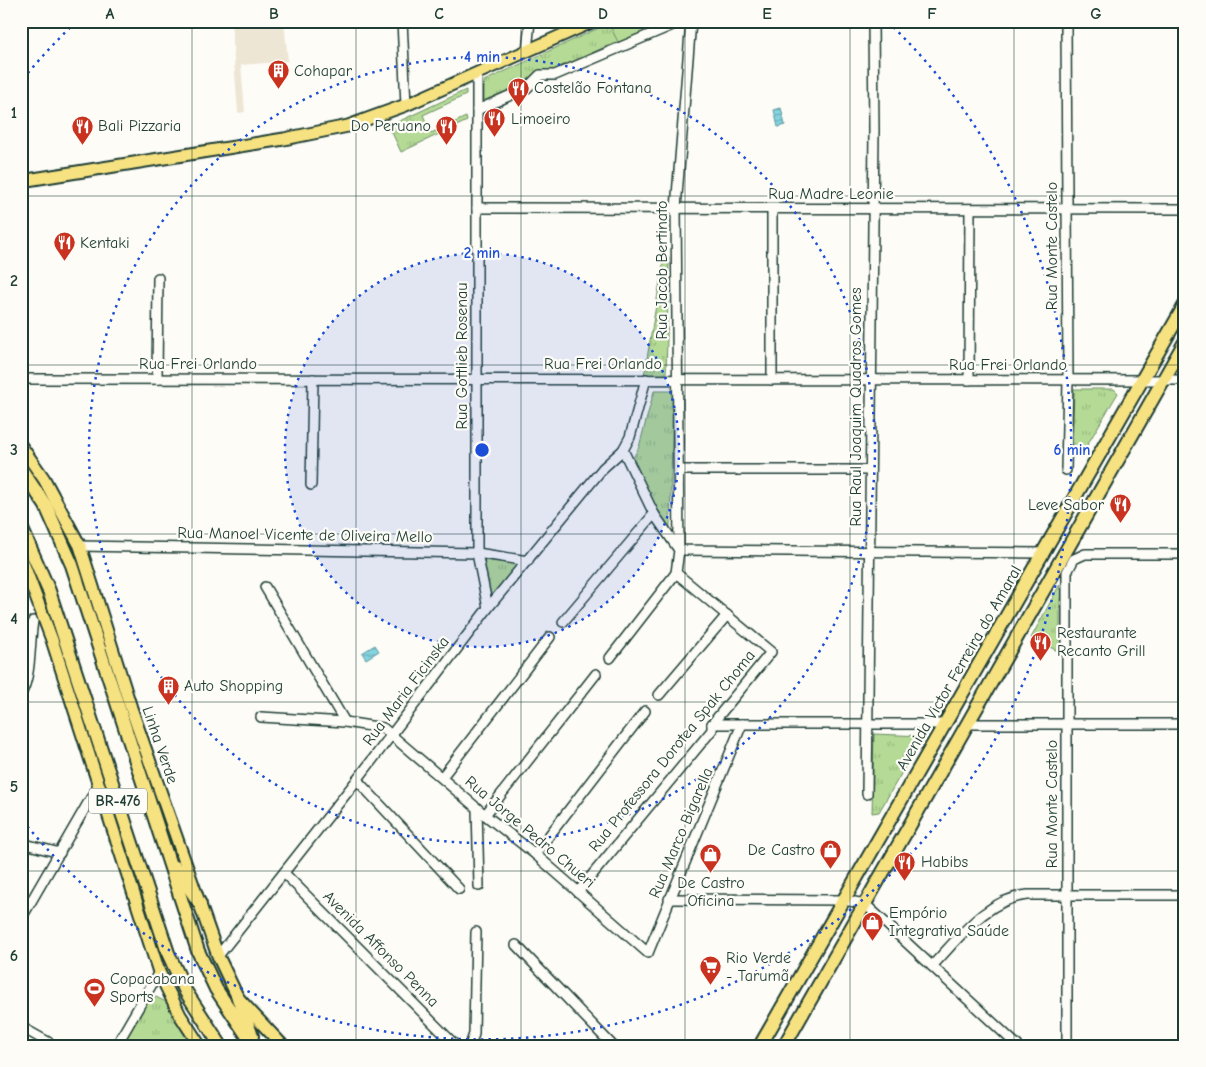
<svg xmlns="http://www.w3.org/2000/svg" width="1206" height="1067" viewBox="0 0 1206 1067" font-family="'Comic Neue',sans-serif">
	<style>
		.built { fill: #eee6d4 }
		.grass { fill: url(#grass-tufts); stroke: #6a8c64 }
		.pitch { fill: #b4da95; stroke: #6a8c64 }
		.water { fill: url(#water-rules); stroke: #5c989c }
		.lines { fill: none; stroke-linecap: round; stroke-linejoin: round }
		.minor-casing { stroke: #1f3d34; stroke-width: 12 }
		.major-casing { stroke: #1f3d34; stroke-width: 15 }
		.highway-casing { stroke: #1f3d34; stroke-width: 16 }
		.minor { stroke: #fdfcf7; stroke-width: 9 }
		.major { stroke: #f7e281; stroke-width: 11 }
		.highway { stroke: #f7e281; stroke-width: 12 }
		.grid { fill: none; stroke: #1f3d34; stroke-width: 1; stroke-opacity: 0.55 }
		.ring { fill: none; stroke: #1d4ed8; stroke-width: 2.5; stroke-dasharray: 2.5 5 }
		.labels { text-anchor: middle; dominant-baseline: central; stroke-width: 4.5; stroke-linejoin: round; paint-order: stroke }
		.shield { fill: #fdfcf7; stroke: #62766e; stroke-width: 1 }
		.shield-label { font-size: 15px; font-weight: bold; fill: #1f3d34 }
		.poi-label { font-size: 16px; fill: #1f3d34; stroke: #fdfcf7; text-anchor: start }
		.street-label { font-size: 16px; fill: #1f3d34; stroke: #fdfcf7 }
		.centre { fill: #1d4ed8; stroke: #fdfcf7; stroke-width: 2.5 }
		.ring-label { font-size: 15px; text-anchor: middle; font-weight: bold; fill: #1d4ed8; stroke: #fdfcf7; stroke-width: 4.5; stroke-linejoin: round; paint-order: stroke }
		.neatline { fill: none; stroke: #1f3d34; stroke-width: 2 }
		.grid-label { font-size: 16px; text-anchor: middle; font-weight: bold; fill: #1f3d34 }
	</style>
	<defs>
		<pattern id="grass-tufts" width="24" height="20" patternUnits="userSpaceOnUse" patternTransform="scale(1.25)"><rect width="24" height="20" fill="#b4da95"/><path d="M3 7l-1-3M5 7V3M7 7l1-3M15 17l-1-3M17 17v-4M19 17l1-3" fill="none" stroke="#9abc81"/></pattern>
		<pattern id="water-rules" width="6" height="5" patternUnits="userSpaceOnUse" patternTransform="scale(1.25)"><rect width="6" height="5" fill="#85d4e1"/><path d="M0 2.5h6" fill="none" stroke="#6cadb7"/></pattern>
	</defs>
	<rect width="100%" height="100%" fill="#fdfcf7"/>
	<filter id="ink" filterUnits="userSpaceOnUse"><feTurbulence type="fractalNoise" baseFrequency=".02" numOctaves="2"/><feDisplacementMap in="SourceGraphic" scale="10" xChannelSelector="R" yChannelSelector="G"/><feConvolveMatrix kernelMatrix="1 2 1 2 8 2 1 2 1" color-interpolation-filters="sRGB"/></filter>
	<g filter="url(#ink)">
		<!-- built -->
		<polygon class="built" points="231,21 284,21 288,61 241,65 245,112 238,113"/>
		<!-- grass -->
		<g class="grass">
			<polygon points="614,21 673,21 618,46 607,46 554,70 539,71 526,85 484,103 484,81"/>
			<polygon points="466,90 466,95 423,115 431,133 466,117 467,121 401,152 389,126"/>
			<polygon points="669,257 666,377 644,376 664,258"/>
			<polygon points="1074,389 1114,389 1118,393 1080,457 1072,453"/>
			<polygon points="654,391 673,391 670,527 666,529 632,460 639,447"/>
			<polygon points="482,560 518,563 491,597"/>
			<polygon points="1060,584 1060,652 1031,638"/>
			<polygon points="874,734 923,736 879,812 872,813"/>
			<polygon points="156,997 166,1002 192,1046 120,1046 148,999"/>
		</g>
		<!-- pitch -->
		<polygon class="pitch" points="620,21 649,21 653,29 619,44 610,26"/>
		<!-- water -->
		<g class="water">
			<polygon points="781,108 785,125 778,127 774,110"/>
			<polygon points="375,645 379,651 366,659 362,653"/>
		</g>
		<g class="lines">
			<defs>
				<g id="minor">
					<polyline points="402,21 406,105"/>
					<polyline points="691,21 676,208 679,550 1043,553"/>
					<polyline points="527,51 530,21"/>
					<polyline points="477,73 477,553 488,608"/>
					<polyline points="477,110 527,88 540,75 555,75 682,21"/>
					<polyline points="477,208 1185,209"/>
					<polyline points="21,379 1185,380"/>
					<polyline points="157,379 158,278"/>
					<polyline points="772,380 772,209"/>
					<polyline points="969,380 970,209"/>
					<polyline points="679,470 870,470"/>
					<polyline points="1066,470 1068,380 1066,21"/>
					<polyline points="311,485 313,379"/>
					<polyline points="80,546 477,553 528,561"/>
					<polyline points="265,587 345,722"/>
					<polyline points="563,622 654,514"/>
					<polyline points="610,658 676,573"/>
					<path d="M21,694C32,674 29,645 33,621"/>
					<polyline points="659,695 727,615"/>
					<polyline points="261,717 345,722 383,728 485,815 535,854 648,953 742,724"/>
					<polyline points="712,724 945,724"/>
					<polyline points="967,724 1185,724"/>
					<polyline points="442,777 550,637"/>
					<polyline points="357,780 459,889"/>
					<polyline points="867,794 874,131 873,21"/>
					<polyline points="477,808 479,886"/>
					<polyline points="485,815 596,674"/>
					<polyline points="21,843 60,853"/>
					<polyline points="535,854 645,711"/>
					<polyline points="284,873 456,1046"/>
					<polyline points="578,892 712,730 712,724 771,652 676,573 679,550 654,514 623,450 630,437 646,379"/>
					<polyline points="669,899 844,900 865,904 1018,1046"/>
					<polyline points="21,919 99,784"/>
					<polyline points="516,945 613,1046"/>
					<polyline points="218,956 357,780 488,608 603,468 623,450"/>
					<path d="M932,966C960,937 986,899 1028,895H1185"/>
					<polyline points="21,1027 55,1046"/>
					<polyline points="116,1046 159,972"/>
					<polyline points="470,1046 474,1034 476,932"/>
					<polyline points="1067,1046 1067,572 1074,559 1085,554 1185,554"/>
				</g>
				<g id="major">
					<polyline points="21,181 284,139 348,126 406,105 594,21"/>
					<polyline points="21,446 44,479 80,546 131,708 218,956 238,998 283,1046"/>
					<polyline points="21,557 52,640 159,972 180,1015 200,1046"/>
				</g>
				<g id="highway">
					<polyline points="21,469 46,506 72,565 198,951 216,989 254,1046"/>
					<polyline points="21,527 49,591 168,953 186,992 221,1046"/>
					<polyline points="175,867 200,904"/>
					<polyline points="238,998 252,1036"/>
					<polyline points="760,1046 1185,305"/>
					<polyline points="784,1046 1185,342"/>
				</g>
			</defs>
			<!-- minor casing -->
			<use href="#minor" class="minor-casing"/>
			<!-- major casing -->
			<use href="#major" class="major-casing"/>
			<!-- highway casing -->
			<use href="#highway" class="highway-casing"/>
			<!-- minor -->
			<use href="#minor" class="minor"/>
			<!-- major -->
			<use href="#major" class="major"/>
			<!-- highway -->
			<use href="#highway" class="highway"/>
		</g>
	</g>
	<!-- grid -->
	<path class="grid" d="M192,21V1046M356,21V1046M521,21V1046M685,21V1046M850,21V1046M1014,21V1046M21,196H1185M21,365H1185M21,534H1185M21,702H1185M21,871H1185"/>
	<!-- distance rings -->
	<circle cx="482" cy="450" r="197" fill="#1d4ed8" fill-opacity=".12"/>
	<g class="ring">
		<circle cx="482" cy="450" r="197"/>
		<circle cx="482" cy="450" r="393"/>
		<path d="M23 79A590 590 0 0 1 76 22M888 22A590 590 0 1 1 23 821"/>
	</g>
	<!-- icons -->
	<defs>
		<symbol id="building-pin" viewBox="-11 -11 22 30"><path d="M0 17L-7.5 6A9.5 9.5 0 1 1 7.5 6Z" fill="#c8321e" stroke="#fdfcf7"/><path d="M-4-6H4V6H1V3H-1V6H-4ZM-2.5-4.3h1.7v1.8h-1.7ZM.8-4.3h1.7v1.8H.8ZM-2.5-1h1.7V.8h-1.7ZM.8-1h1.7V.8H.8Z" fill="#fff"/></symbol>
		<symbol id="restaurant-pin" viewBox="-11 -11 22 30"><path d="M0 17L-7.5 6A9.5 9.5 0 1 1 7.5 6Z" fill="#c8321e" stroke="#fdfcf7"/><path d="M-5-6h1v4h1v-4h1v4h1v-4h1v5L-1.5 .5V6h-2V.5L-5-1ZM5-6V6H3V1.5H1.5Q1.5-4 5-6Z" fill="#fff"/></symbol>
		<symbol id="shop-pin" viewBox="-11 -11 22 30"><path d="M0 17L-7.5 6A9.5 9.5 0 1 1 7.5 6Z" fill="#c8321e" stroke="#fdfcf7"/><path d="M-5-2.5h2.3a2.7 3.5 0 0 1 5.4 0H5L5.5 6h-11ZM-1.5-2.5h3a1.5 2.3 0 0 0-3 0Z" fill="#fff"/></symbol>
		<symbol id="supermarket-pin" viewBox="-11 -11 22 30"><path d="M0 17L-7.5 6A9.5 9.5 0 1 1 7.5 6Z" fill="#c8321e" stroke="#fdfcf7"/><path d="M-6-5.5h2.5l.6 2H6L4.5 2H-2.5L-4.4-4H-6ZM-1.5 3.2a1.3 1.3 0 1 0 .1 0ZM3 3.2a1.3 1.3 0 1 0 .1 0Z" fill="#fff"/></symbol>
		<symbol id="stadium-pin" viewBox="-11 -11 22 30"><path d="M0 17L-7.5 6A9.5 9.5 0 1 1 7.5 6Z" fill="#c8321e" stroke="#fdfcf7"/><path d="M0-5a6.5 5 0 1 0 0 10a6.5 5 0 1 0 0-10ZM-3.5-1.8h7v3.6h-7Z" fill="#fff"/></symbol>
	</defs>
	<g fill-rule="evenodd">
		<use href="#building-pin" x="266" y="58" width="25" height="34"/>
		<use href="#restaurant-pin" x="506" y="76" width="25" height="34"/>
		<use href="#restaurant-pin" x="482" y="106" width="25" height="34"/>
		<use href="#restaurant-pin" x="70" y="114" width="25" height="34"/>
		<use href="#restaurant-pin" x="434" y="114" width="25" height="34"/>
		<use href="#restaurant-pin" x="52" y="230" width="25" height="34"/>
		<use href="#restaurant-pin" x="1108" y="492" width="25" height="34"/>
		<use href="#restaurant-pin" x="1028" y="630" width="25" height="34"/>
		<use href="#building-pin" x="156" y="674" width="25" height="34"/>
		<use href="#shop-pin" x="818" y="838" width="25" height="34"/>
		<use href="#shop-pin" x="698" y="842" width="25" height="34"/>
		<use href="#restaurant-pin" x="892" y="850" width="25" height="34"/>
		<use href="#shop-pin" x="860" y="910" width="25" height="34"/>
		<use href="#supermarket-pin" x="698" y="954" width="25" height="34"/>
		<use href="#stadium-pin" x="82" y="976" width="25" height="34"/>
	</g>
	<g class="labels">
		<!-- shield labels -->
		<rect class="shield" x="89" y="788.5" width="58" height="25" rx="4"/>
		<g class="shield-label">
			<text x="118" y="801">BR-476</text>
		</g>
		<!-- poi labels -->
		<g class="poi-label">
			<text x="294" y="71">Cohapar</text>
			<text x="534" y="88">Costelão Fontana</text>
			<text x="511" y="119">Limoeiro</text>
			<text x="98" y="126">Bali Pizzaria</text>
			<text x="431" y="126" text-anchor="end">Do Peruano</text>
			<text x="80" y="243">Kentaki</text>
			<text x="1104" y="505" text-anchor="end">Leve Sabor</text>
			<text x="1057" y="633">Restaurante<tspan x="1057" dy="18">Recanto Grill</tspan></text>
			<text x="184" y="686">Auto Shopping</text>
			<text x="815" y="850" text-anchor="end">De Castro</text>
			<text x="921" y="862">Habibs</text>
			<text x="711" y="883" text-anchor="middle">De Castro<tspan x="711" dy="18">Oficina</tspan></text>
			<text x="889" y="913">Empório<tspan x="889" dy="18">Integrativa Saúde</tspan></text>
			<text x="726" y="958">Rio Verde<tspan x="726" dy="18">- Tarumã</tspan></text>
			<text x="110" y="979">Copacabana<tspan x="110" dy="18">Sports</tspan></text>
		</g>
		<!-- street labels -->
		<g class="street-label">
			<text x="831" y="194">Rua Madre Leonie</text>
			<text transform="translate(1052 246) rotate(-90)">Rua Monte Castelo</text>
			<text transform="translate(662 270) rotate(-90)">Rua Jacob Bertinato</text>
			<text transform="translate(462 356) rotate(-90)">Rua Gottlieb Rosenau</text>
			<text x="198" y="364">Rua Frei Orlando</text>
			<text x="603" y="364">Rua Frei Orlando</text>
			<text x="1008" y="365">Rua Frei Orlando</text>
			<text transform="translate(856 407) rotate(-90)">Rua Raul Joaquim Quadros Gomes</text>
			<text transform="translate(305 535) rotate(1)">Rua Manoel Vicente de Oliveira Mello</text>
			<text transform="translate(959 668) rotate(-60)">Avenida Victor Ferreira do Amaral</text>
			<text transform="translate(406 691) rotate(-53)">Rua Maria Ficinska</text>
			<text transform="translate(160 745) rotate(71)">Linha Verde</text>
			<text transform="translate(672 751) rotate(-51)">Rua Professora Dorotea Spak Choma</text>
			<text transform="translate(1052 804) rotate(-90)">Rua Monte Castelo</text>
			<text transform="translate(530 832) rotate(40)">Rua Jorge Pedro Chueri</text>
			<text transform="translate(681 833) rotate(-67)">Rua Marco Bigarella</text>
			<text transform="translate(381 949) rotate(45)">Avenida Affonso Penna</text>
		</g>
	</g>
	<circle cx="482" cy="450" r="8" class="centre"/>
	<g class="ring-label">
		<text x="482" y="62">4 min</text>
		<text x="482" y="258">2 min</text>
		<text x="1072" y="455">6 min</text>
	</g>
	<!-- margin -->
	<rect width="1206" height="1067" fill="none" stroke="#fdfcf7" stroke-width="55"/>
	<rect x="28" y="28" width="1150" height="1012" class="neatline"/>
	<g class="grid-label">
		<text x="110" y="19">A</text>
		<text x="274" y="19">B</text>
		<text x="439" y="19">C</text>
		<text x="603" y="19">D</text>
		<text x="767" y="19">E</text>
		<text x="932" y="19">F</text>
		<text x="1096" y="19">G</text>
		<text x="14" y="118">1</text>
		<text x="14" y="286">2</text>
		<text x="14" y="455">3</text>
		<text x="14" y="624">4</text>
		<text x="14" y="792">5</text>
		<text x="14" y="961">6</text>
	</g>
</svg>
